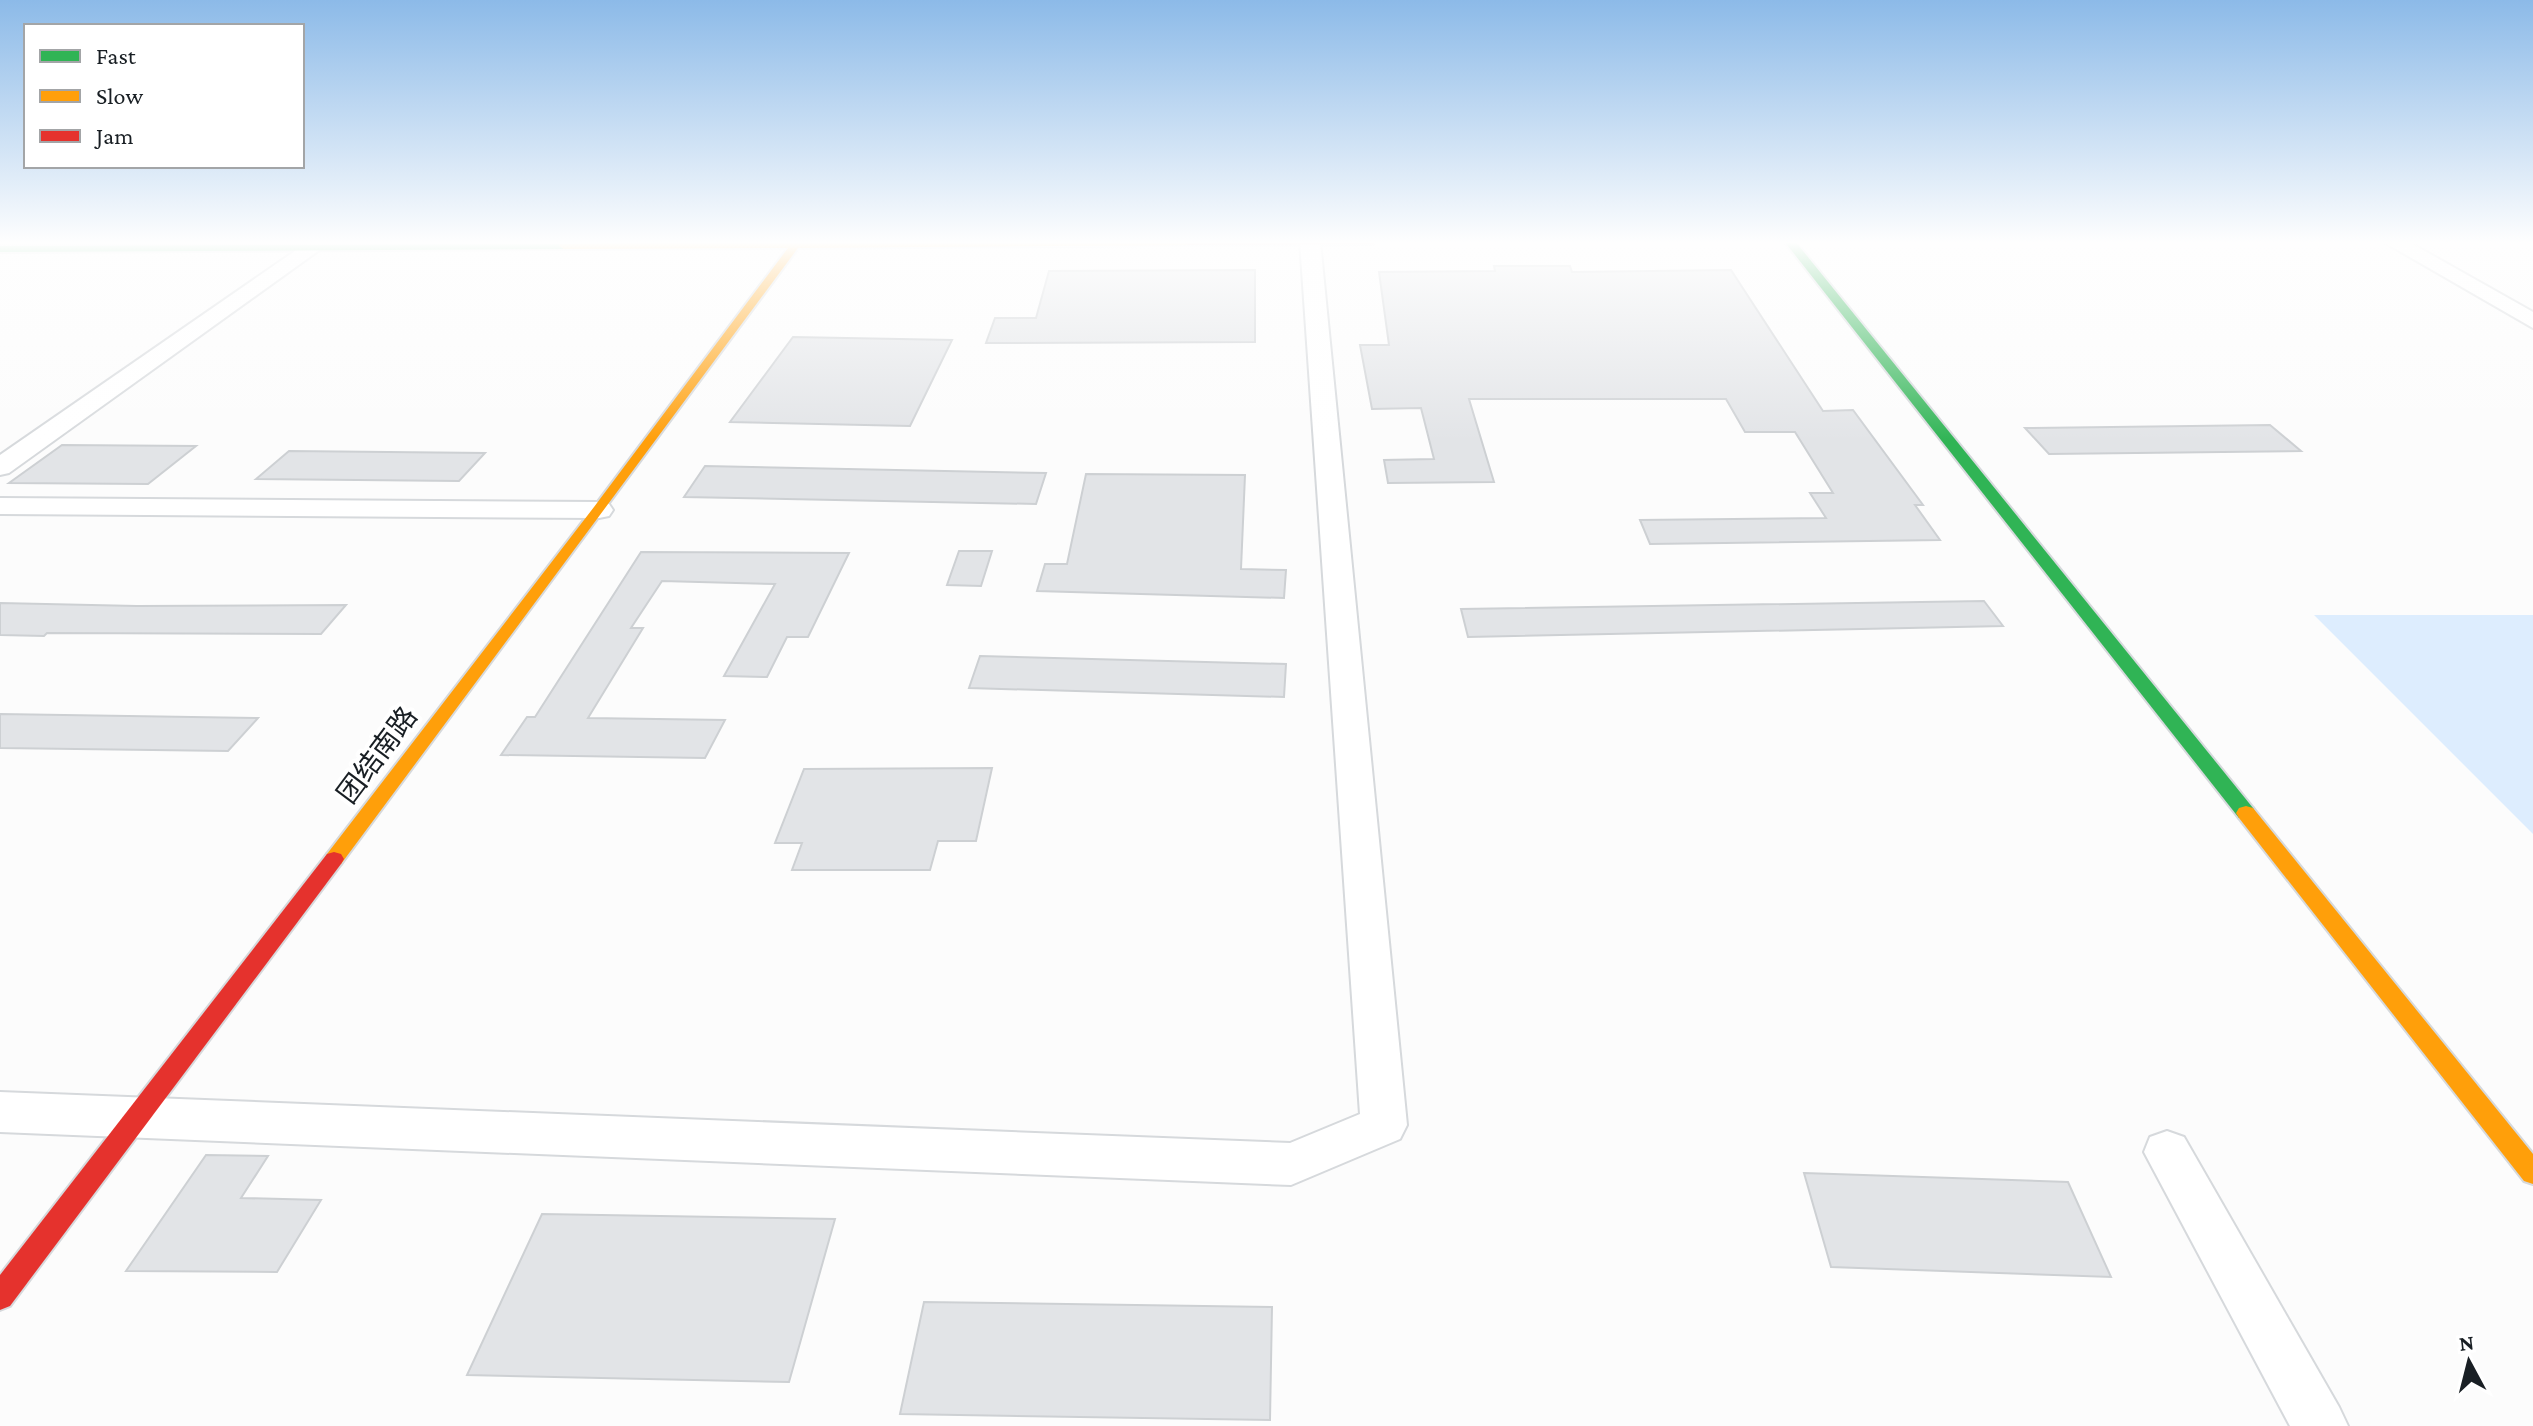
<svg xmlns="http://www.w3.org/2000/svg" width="2533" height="1426" viewBox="0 0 2533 1426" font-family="'Crimson Pro','Noto Sans SC',serif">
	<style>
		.green { fill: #ddedfe }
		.building { fill: #e2e4e7; stroke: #cdd0d3; stroke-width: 2 }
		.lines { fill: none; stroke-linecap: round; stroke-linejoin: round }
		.street-casing { stroke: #d6d9dc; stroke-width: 4 }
		.fast-casing { stroke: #d6d9dc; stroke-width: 4 }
		.slow-casing { stroke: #d6d9dc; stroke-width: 4 }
		.jam-casing { stroke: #d6d9dc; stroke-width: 4 }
		.street { fill: #fff; fill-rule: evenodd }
		.fast { fill: #30b455; fill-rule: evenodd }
		.slow { fill: #ff9f0a; fill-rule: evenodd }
		.jam { fill: #e5322d; fill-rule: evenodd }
		.labels { text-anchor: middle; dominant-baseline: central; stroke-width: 8; stroke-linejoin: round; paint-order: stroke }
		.street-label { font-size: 28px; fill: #191f24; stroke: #fff }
	</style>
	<rect width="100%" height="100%" fill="#fcfcfc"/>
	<!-- green -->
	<polygon class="green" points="2314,615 2533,615 2533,834"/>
	<!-- building -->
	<g class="building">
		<polygon points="1494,266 1570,266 1572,272 1731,270 1823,411 1853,410 1923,505 1915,505 1940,540 1650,544 1640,520 1826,518 1810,493 1833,493 1795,432 1745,432 1726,399 1469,399 1494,482 1388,483 1384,460 1434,459 1421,408 1372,409 1360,345 1389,345 1379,272 1495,271"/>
		<polygon points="1255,270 1255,342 986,343 995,318 1036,318 1049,271"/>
		<polygon points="793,337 952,340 910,426 730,422"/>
		<polygon points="2270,425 2301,451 2049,454 2025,428"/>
		<polygon points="62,445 196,446 148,484 9,483"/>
		<polygon points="289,451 485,453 459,481 256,479"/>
		<polygon points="705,466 1046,473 1036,504 684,497"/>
		<polygon points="1086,474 1245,475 1241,569 1286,570 1284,598 1037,591 1045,564 1067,564"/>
		<polygon points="959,551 992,551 981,586 947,585"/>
		<polygon points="641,552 849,553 808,637 787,637 767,677 724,676 775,584 662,581 631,628 643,628 588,718 725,720 705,758 501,755 527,717 535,717"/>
		<polygon points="1984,601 2003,626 1468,637 1461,609"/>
		<polygon points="0,603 137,606 346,605 321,634 47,633 44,636 0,635"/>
		<polygon points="980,656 1286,664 1284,697 969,688"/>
		<polygon points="0,714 258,718 228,751 0,748"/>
		<polygon points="992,768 976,841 938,841 930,870 792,870 802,843 775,843 804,769"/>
		<polygon points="206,1155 268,1156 241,1198 321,1200 277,1272 126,1271"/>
		<polygon points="1804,1173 2068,1182 2111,1277 1831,1267"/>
		<polygon points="542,1214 835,1219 789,1382 467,1375"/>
		<polygon points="924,1302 1272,1307 1270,1420 900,1414"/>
	</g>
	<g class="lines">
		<defs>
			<g id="street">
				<polygon points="1300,241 1320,241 1407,1125 1400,1139 1291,1185 0,1132 0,1092 1290,1143 1360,1114"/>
				<polygon points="2382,241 2407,241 2533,312 2533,328"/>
				<polygon points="308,242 319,241 325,246 9,473 0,475 0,455"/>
				<polygon points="0,498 599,502 609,504 613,510 609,516 599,518 0,514"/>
				<polygon points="2167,1131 2184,1137 2339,1407 2348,1426 2290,1426 2144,1152 2150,1137"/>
			</g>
			<g id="fast">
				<polygon points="1784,241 1795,241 2253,808 2256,813 2253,818 2239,818"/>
				<polygon points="568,244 569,246 564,249 0,252 0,246"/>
			</g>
			<g id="slow">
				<polygon points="803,241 1193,242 1188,245 798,248 341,864 327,864 324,859 327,854 594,507 788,248 564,249 559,246 560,244"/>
				<polygon points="2246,806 2253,808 2533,1154 2533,1184 2524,1181 2239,818 2236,813 2239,808"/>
			</g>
			<g id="jam">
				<polygon points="1378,241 1373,244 1188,245 1183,242"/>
				<polygon points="334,852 341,854 344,859 341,864 10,1306 0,1310 0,1275 327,854"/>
			</g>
		</defs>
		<!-- street casing -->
		<use href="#street" class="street-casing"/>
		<!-- fast casing -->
		<use href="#fast" class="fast-casing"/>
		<!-- slow casing -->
		<use href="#slow" class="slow-casing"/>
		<!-- jam casing -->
		<use href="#jam" class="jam-casing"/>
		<!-- street -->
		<use href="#street" class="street"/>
		<!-- fast -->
		<use href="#fast" class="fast"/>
		<!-- slow -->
		<use href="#slow" class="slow"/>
		<!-- jam -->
		<use href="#jam" class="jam"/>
	</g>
	<!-- sky -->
	<linearGradient id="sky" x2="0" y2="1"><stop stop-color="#8cbae8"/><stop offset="0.55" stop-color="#fefefe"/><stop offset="1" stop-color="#fefefe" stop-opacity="0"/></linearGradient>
	<rect width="2533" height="441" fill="url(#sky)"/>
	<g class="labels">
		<!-- street labels -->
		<g class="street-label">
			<text transform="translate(377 755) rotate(-53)">团结南路</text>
		</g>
	</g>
	<!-- legend -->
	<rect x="24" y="24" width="280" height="144" fill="#ffffff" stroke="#a3a5a7" stroke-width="2"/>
	<rect x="40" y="50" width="40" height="12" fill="#30b455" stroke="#a3a5a7" stroke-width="2"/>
	<text x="96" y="64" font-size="24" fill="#191f24">Fast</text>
	<rect x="40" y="90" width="40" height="12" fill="#ff9f0a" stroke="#a3a5a7" stroke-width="2"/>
	<text x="96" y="104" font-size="24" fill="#191f24">Slow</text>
	<rect x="40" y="130" width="40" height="12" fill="#e5322d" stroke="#a3a5a7" stroke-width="2"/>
	<text x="96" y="144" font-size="24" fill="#191f24">Jam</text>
	<!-- north arrow -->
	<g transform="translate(2469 1362) rotate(353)" stroke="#ffffff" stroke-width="6" paint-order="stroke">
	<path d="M0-6L14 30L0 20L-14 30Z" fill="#191f24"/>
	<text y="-12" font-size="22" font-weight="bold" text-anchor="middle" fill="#191f24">N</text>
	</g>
</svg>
